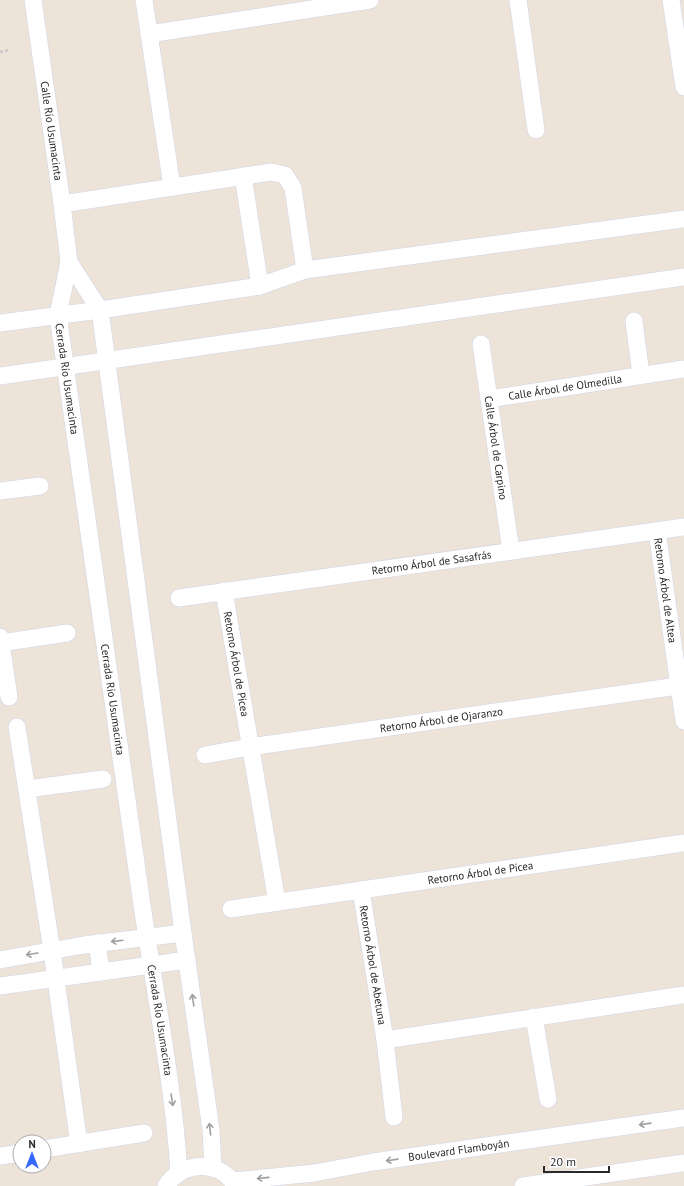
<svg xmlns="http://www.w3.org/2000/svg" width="684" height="1186" viewBox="0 0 684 1186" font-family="'PT Sans',sans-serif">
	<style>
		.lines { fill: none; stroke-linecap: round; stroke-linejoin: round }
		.street-casing { stroke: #cfd4e4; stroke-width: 18 }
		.path { stroke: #c7c7c7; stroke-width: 2.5; stroke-dasharray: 3 2; stroke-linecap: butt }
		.street { stroke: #fff; stroke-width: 17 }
		.oneway { stroke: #9f9f9f }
		.labels { text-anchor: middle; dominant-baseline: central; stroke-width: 3; stroke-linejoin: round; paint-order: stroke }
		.street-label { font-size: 11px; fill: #292929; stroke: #fff }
	</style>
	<rect width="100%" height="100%" fill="#ede3d9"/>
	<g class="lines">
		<defs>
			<g id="street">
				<path id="s1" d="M33,0L62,204L69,262L58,315C85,505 112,694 139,884C152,980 173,1076 179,1173"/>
				<polyline points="144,0 172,187"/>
				<polyline points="518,0 536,130"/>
				<polyline points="671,0 684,87"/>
				<polyline points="149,34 370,0"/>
				<polyline points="243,176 260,286"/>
				<polyline points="62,204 271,172 285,175 293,188 305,270"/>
				<polyline points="69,262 100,310 183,933 211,1130 213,1168"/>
				<polyline points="634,321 641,375"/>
				<polyline points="0,323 100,310 260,286 305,270 684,219"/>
				<path id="s2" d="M481,344L511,551"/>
				<polyline points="0,376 684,277"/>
				<path id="s3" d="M489,399L684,369"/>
				<polyline points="0,491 40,486"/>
				<path id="s4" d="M657,531L684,721"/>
				<path id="s5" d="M224,591L277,902"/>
				<path id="s6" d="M179,598L684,527"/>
				<polyline points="0,637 9,697"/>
				<polyline points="0,643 67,633"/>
				<polyline points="17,727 52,951 79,1144"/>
				<path id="s7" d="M205,755L250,747L678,686"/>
				<polyline points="27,789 103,779"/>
				<path id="s8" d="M361,890L385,1040L394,1117"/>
				<path id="s9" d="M231,909L684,843"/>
				<polyline points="97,943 101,972"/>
				<polyline points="0,960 84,945 183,933"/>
				<polyline points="0,986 187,960"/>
				<polyline points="534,1017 548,1099"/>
				<polyline points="385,1040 684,995"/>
				<polyline points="44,1149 144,1133"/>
				<polyline points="0,1156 20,1153"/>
				<path id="s10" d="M233,1181L314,1173L373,1162L684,1118"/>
				<path d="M166,1186C183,1160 220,1160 236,1186"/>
				<polyline points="523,1186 684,1163"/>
			</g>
		</defs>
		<!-- street casing -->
		<use href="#street" class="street-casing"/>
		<!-- path -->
		<polyline class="path" points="0,52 9,50"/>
		<!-- street -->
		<use href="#street" class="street"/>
	</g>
	<!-- one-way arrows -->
	<defs><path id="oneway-shaft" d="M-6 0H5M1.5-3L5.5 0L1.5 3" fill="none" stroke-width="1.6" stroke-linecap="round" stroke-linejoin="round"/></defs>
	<g class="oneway">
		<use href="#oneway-shaft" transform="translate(117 941) rotate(173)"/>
		<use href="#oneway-shaft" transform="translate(32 954) rotate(171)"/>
		<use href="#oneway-shaft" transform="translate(193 1000) rotate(-98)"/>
		<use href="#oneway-shaft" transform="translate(172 1100) rotate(81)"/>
		<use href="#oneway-shaft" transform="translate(645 1124) rotate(172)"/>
		<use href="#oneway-shaft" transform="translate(210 1129) rotate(-96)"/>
		<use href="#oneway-shaft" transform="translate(392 1160) rotate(172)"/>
		<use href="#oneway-shaft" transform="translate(263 1178) rotate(174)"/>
	</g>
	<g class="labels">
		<!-- street labels -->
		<g class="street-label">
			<text stroke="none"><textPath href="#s1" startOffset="132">Calle Río Usumacinta</textPath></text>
			<text stroke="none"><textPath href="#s1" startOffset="383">Cerrada Río Usumacinta</textPath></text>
			<text stroke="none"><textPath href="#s3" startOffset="77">Calle Árbol de Olmedilla</textPath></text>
			<text stroke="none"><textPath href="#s2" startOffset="105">Calle Árbol de Carpino</textPath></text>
			<text stroke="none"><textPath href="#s6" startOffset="255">Retorno Árbol de Sasafrás</textPath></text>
			<text stroke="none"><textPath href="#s4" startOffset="60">Retorno Árbol de Altea</textPath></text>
			<text stroke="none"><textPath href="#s5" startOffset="74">Retorno Árbol de Pícea</textPath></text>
			<text stroke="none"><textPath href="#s1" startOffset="707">Cerrada Río Usumacinta</textPath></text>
			<text stroke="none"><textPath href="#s7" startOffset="239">Retorno Árbol de Ojaranzo</textPath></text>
			<text stroke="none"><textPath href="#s9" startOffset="252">Retorno Árbol de Pícea</textPath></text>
			<text stroke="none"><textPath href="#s8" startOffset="76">Retorno Árbol de Abetuna</textPath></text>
			<text stroke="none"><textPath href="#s1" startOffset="1031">Cerrada Río Usumacinta</textPath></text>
			<text stroke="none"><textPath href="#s10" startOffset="228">Boulevard Flamboyán</textPath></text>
		</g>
	</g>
	<!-- north arrow -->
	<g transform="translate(32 1154)"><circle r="19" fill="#ffffff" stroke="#a9a9a9"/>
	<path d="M0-3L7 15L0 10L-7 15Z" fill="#3468ff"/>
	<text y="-6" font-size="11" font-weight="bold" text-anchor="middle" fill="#292929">N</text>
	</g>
	<!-- scale -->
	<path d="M544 1166v6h65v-6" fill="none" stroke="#292929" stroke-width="2"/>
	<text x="550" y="1166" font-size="12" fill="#292929" stroke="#ffffff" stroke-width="3" paint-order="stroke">20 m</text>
</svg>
